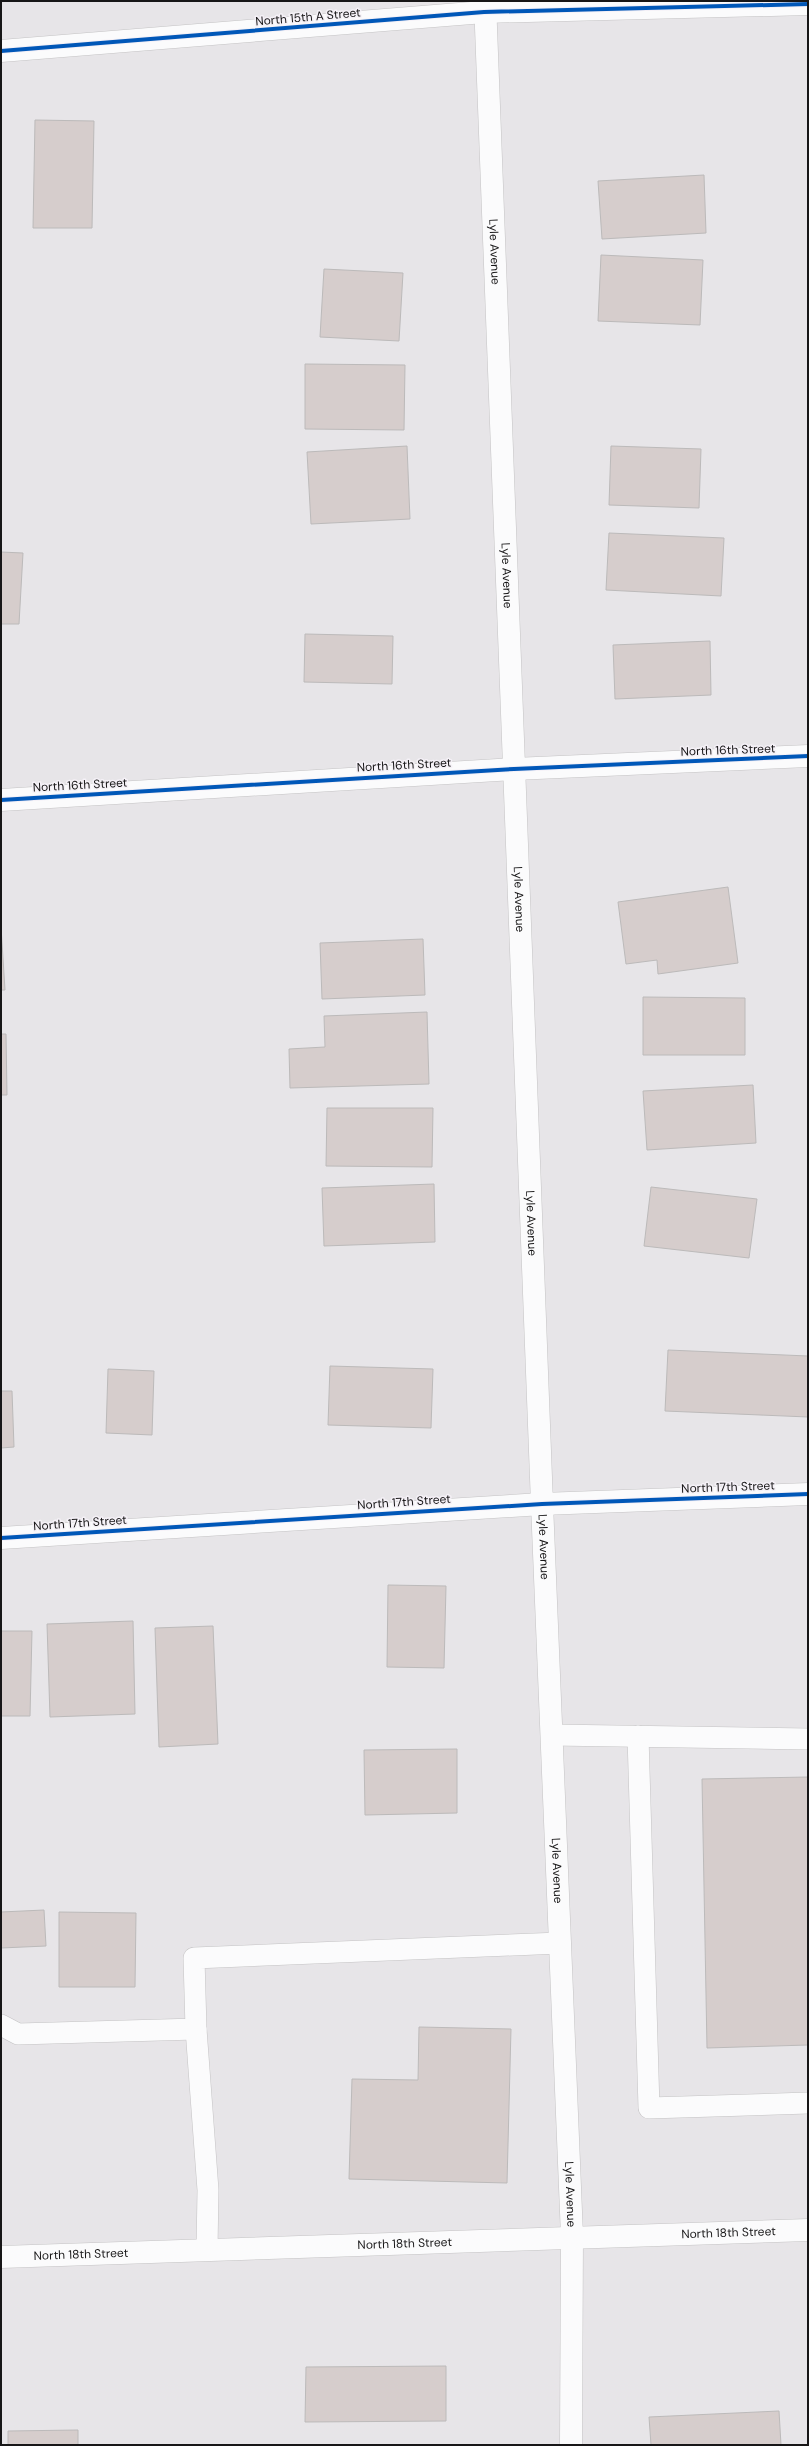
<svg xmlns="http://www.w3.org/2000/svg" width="809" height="2446" viewBox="0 0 809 2446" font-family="'DM Sans',sans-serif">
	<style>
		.building { fill: #d6cdcc; stroke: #bcbaba }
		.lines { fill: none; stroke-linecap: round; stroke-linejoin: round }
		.lane-casing { stroke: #c4c3c4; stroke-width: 22 }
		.street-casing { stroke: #c4c3c4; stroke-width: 23 }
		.secondary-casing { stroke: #c4c3c4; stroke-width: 23 }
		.primary-casing { stroke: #c4c3c4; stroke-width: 23 }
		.lane { stroke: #fbfbfc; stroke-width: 21 }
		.street { stroke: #fbfbfc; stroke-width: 22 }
		.secondary { stroke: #fbfbfc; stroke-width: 22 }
		.primary { stroke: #fbfbfc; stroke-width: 22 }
		.cycleway-casing { stroke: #f5f1f7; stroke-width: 6 }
		.cycleway { stroke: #0057b8; stroke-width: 4 }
		.labels { text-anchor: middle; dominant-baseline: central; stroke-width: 3; stroke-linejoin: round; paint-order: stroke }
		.street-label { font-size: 12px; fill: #171617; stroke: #f5f1f7 }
	</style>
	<rect width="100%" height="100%" fill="#e7e5e8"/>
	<!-- building -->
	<g class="building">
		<polygon points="35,120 94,121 92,228 33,228"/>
		<polygon points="704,175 706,233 602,239 598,181"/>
		<polygon points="601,255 703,260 700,325 598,321"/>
		<polygon points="324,269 403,273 399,341 320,337"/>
		<polygon points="305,364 405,365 404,430 305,429"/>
		<polygon points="407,446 410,519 311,524 307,452"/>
		<polygon points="611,446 701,449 699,508 609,505"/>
		<polygon points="609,533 724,538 721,596 606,590"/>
		<polygon points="1,552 23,553 19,624 1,624"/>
		<polygon points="305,634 393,636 392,684 304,682"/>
		<polygon points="710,641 711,695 615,699 613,645"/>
		<polygon points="728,887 738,963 658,974 657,960 626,964 618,902"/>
		<polygon points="1,927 5,990 1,990"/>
		<polygon points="423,939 425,995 322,999 320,943"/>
		<polygon points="643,997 745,998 745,1055 643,1055"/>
		<polygon points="427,1012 429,1084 290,1088 289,1049 325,1047 324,1016"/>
		<polygon points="1,1034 6,1034 7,1095 1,1095"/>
		<polygon points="753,1085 756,1143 647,1150 643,1091"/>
		<polygon points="327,1108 433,1108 432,1167 326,1166"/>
		<polygon points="434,1184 435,1242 324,1246 322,1188"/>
		<polygon points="651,1187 757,1199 749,1258 644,1246"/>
		<polygon points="668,1350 808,1356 808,1417 665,1411"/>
		<polygon points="330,1366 433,1369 431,1428 328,1425"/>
		<polygon points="108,1369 154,1371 152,1435 106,1433"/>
		<polygon points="1,1391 12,1391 14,1447 1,1448"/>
		<polygon points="388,1585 446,1586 444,1668 387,1667"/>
		<polygon points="133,1621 135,1714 50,1717 47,1624"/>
		<polygon points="213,1626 218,1744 159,1747 155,1628"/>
		<polygon points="1,1631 32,1631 30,1716 1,1716"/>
		<polygon points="457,1749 457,1813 365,1815 364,1750"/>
		<polygon points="808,1777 808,2045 707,2048 702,1779"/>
		<polygon points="44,1910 46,1946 1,1948 1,1912"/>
		<polygon points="59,1912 136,1913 135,1987 59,1987"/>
		<polygon points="419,2027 511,2029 507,2183 349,2179 352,2079 418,2080"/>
		<polygon points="446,2366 446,2421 305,2422 306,2367"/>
		<polygon points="779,2411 781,2445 651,2445 649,2417"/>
		<polygon points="78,2430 78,2445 8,2445 8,2431"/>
	</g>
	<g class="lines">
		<defs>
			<g id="lane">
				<polyline points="552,1735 808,1739"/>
				<polyline points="638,1736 649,2108 808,2103"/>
				<polyline points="1,2025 18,2034 196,2029 194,1958 560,1943"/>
				<polyline points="196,2029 208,2190 207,2249"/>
			</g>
			<g id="street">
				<polyline points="1,51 484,12 808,4"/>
				<polyline points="1,800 514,769 808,756"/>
				<polyline points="1,1538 542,1504 808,1494"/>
			</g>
			<g id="secondary">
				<path id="s1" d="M485,1L542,1504L572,2236L571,2445"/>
			</g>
			<g id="primary">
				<path id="s2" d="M1,2257L808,2230"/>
			</g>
		</defs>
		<!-- lane casing -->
		<use href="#lane" class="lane-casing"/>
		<!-- street casing -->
		<use href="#street" class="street-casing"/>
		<!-- secondary casing -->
		<use href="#secondary" class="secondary-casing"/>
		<!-- primary casing -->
		<use href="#primary" class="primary-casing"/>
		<!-- lane -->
		<use href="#lane" class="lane"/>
		<!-- street -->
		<use href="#street" class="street"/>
		<!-- secondary -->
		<use href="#secondary" class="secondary"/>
		<!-- primary -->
		<use href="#primary" class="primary"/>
		<defs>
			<g id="cycleway">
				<polyline points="1,51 484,12 808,4"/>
				<polyline points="1,800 514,769 808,756"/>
				<polyline points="1,1538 542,1504 808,1494"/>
			</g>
		</defs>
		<!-- cycleway casing -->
		<use href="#cycleway" class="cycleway-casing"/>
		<!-- cycleway -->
		<use href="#cycleway" class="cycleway"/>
	</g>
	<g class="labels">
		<!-- street labels -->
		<g class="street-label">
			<text transform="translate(308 17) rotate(-5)">North 15th A Street</text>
			<text stroke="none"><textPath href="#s1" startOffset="251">Lyle Avenue</textPath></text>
			<text stroke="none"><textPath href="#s1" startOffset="575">Lyle Avenue</textPath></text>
			<text transform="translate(728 750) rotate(-2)">North 16th Street</text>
			<text transform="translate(404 765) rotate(-3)">North 16th Street</text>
			<text transform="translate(80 785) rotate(-3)">North 16th Street</text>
			<text stroke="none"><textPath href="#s1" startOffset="899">Lyle Avenue</textPath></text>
			<text stroke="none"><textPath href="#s1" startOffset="1223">Lyle Avenue</textPath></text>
			<text transform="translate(728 1487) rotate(-2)">North 17th Street</text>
			<text transform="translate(404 1502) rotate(-4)">North 17th Street</text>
			<text transform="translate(80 1523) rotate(-4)">North 17th Street</text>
			<text stroke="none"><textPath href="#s1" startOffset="1547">Lyle Avenue</textPath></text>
			<text stroke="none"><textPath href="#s1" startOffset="1871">Lyle Avenue</textPath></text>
			<text stroke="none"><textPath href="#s1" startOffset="2195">Lyle Avenue</textPath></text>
			<text stroke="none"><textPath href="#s2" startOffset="728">North 18th Street</textPath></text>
			<text stroke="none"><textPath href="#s2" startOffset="404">North 18th Street</textPath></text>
			<text stroke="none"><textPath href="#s2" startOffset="80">North 18th Street</textPath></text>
		</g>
	</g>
	<!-- border -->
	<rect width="809" height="2446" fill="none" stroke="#171617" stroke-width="4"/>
</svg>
